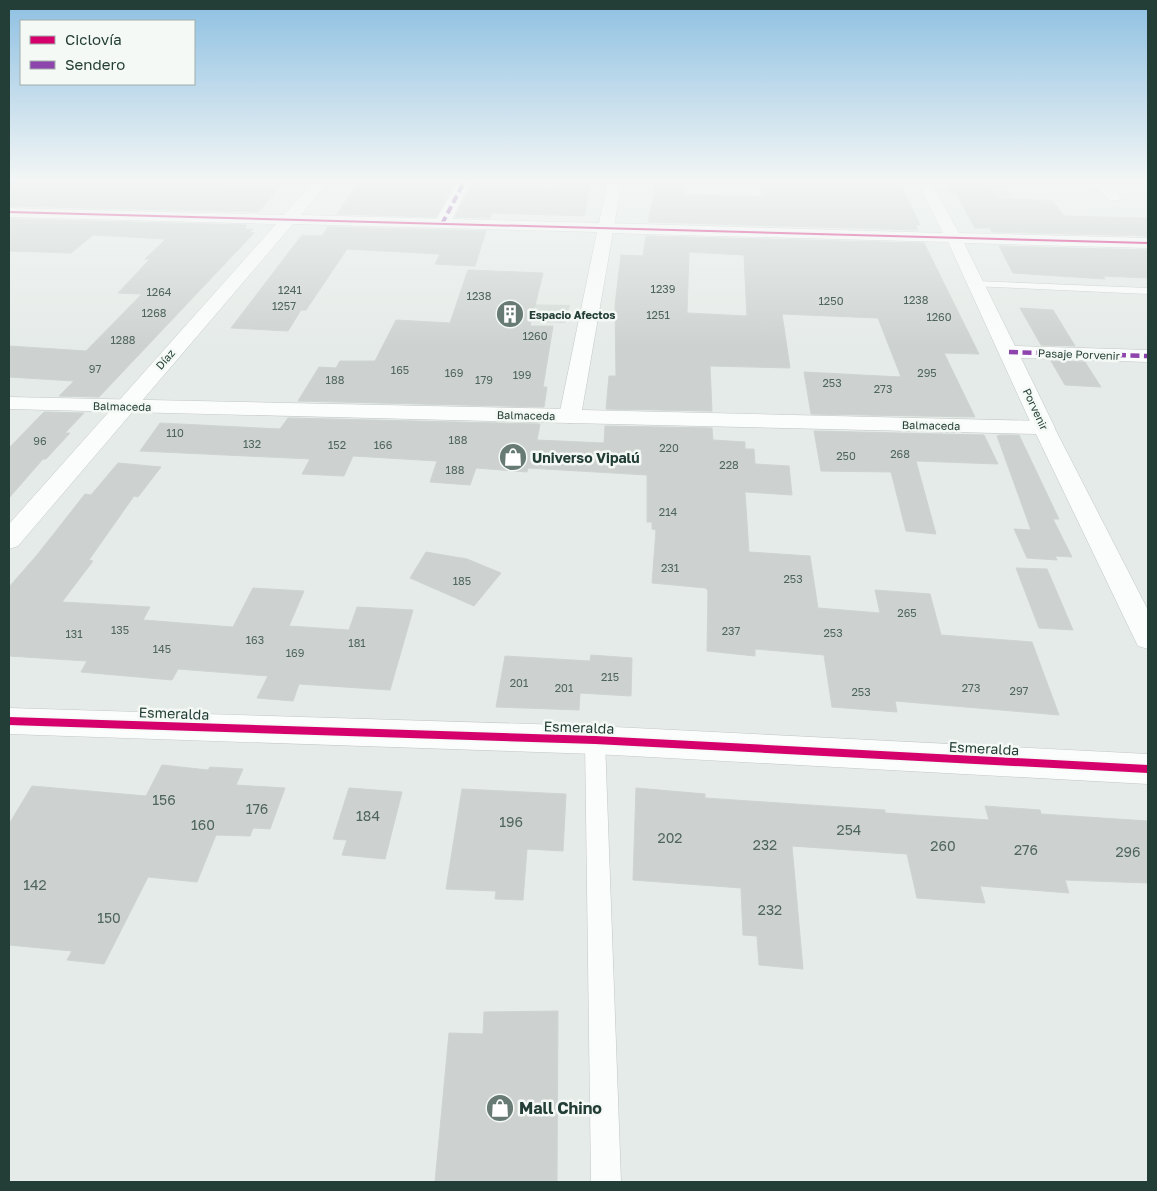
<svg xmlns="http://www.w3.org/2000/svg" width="1157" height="1191" viewBox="0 0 1157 1191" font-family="'Golos Text',sans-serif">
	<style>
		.built { fill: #d3dcd8 }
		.building { fill: #cdd2d0; stroke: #ced4d1; fill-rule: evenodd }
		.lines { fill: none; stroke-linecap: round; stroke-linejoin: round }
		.service-casing { stroke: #c2c8c5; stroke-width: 1 }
		.minor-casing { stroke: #c2c8c5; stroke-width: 1 }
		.tertiary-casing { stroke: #c2c8c5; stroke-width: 1 }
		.service { fill: #fbfcfc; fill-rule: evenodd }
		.minor { fill: #fbfcfc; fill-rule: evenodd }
		.tertiary { fill: #fbfcfc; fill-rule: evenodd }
		.quiet-far1 { stroke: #8e44ad; stroke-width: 4; stroke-dasharray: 8 4; stroke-linecap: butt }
		.quiet { stroke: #8e44ad; stroke-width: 4.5; stroke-dasharray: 9 4.5; stroke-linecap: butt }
		.cycleway-casing { stroke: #f4f9f6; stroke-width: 3 }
		.cycleway { fill: #d6006c; fill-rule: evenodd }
		.labels { text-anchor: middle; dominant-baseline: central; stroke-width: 5; stroke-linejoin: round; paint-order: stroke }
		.number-label { font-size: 11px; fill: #4e645d }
		.far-poi-label { font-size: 11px; font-weight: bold; fill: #233e36; stroke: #f4f9f6; text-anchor: start }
		.far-street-label { font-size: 11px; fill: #233e36; stroke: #f4f9f6 }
		.poi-label { font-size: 14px; font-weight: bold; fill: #233e36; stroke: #f4f9f6; text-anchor: start }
		.street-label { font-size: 14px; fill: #233e36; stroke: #f4f9f6 }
		.near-number-label { font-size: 14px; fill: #4e645d }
		.near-poi-label { font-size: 16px; font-weight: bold; fill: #233e36; stroke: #f4f9f6; text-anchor: start }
	</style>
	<rect width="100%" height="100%" fill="#e5ebe8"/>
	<!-- built -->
	<g class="built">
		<polygon points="941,180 1000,180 1012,196 948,193"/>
		<polygon points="470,303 570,305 565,323 464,320"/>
	</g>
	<!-- building -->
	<g class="building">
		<polygon points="40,180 228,180 223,186 280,187 258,212 9,206 9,181 38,182"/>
		<polygon points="360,180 394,180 394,181 454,183 436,217 337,214"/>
		<polygon points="560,180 588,180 586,186 590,186 584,216 492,213 490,218 455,217 472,184 557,189"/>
		<polygon points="657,180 685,180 684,195 762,197 759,180 899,181 920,225 915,225 918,230 648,222"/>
		<polygon points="950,182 988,183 997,198 1053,201 1064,216 1148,218 1148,236 992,232 990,228 975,228"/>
		<polygon points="9,219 247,225 244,229 253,229 250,232 254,233 99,397 59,396 74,381 9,377 9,346 86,351 142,294 118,293 150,259 145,259 166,239 93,235 71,253 9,251"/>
		<polygon points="328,227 486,231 475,266 435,264 440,254 347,249 306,310 301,310 288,331 231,328 302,235 322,236"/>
		<path d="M646,236L924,243L979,354L944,353L975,417L811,414L804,372L901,377L878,318L782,314L790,368L710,366L712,411L606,409L609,376H616L615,305L621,255L643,256ZM689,252L744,255L747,316L687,313Z"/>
		<polygon points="999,246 1148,250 1148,278 1103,276 1105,279 1013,273"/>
		<polygon points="468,270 543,273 530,326 553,326 543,387 547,387 544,407 298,401 319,367 336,368 340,361 375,361 396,320 450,323"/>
		<polygon points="1020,308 1053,310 1075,346 1041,345"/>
		<polygon points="1051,361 1085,362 1101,387 1065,385"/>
		<polygon points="44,412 84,413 65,433 70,433 46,459 43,459 9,498 9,448"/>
		<polygon points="288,418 540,424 537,440 604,443 605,426 712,428 713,440 745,442 745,449 754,449 755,464 789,466 792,495 745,492 749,552 810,556 818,608 880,613 875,590 930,594 941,635 1032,642 1059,715 895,701 897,712 832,707 824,655 755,649 755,656 707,651 708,591 706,588 652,583 656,530 652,529 652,522 647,522 647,475 528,468 527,472 476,468 470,485 430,482 437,461 353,456 344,476 302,474 310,459 140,451 160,423 280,429"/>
		<polygon points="814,431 984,435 998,464 916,461 936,534 906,531 891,472 821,471"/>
		<polygon points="1000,435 1019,435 1059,519 1053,519 1072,557 1055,556 1057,560 1027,558 1014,529 1031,530 997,436"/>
		<polygon points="118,463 161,467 138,497 134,496 89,560 93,561 62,602 150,607 143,620 233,627 253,588 304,591 289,626 349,630 357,607 413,610 390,690 299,684 293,701 257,698 268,676 178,669 172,680 81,672 87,661 9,656 9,587 37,555 85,494 91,495"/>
		<polygon points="426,552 467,559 501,573 474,606 410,578"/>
		<polygon points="1016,568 1047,569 1073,630 1039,628"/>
		<polygon points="591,655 632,658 631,696 580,693 579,710 496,707 505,656 590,661"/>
		<polygon points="162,765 208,770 210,767 243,769 236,785 285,788 270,829 253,828 250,836 216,835 197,882 148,877 104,964 67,960 72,951 9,945 9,824 32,786 146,796"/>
		<polygon points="349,788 402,792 385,859 342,855 347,840 333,839"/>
		<polygon points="636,788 705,794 705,798 885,810 885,813 989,820 985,806 1040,810 1041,814 1148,821 1148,883 1065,880 1069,893 980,886 985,903 917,898 907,854 792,846 803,969 759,965 757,936 743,935 741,888 633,880"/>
		<polygon points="462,789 566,794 563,851 527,849 523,900 495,899 496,891 446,889"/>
		<polygon points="558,1011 557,1182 435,1182 449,1033 483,1034 484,1012"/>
	</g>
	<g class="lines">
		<defs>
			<g id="service">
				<polygon points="976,281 1148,288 1148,294 972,286 970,284"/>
				<polygon points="595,731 602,734 605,740 621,1182 591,1182 585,740 588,734"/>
			</g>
			<g id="minor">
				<polygon points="458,180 472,180 448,227 436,227 434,224"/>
				<polygon points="916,180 930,180 959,233 1148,238 1148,248 964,243 1015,346 1148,350 1148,362 1021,358 1055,428 1052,433 1044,435 1036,433 1033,428 948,242 606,233 600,231 598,228 600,225 606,223 943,233"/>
				<polygon points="1089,180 1104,180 1121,197 1119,200 1109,200"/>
				<polygon points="9,397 570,409 578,411 581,416 578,421 570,423 9,409"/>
				<polygon points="9,708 595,726 1148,754 1148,784 595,754 9,734"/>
			</g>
			<polygon id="tertiary" points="315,180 330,180 301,215 599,223 608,180 622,180 582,410 1044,421 1052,423 1148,610 1148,649 1138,646 1134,638 1036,434 570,423 562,421 559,416 597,232 293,224 18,546 9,549 9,524 276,224 9,217 9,208 284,215"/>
		</defs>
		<!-- service casing -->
		<use href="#service" class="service-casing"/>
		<!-- minor casing -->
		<use href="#minor" class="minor-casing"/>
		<!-- tertiary casing -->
		<use href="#tertiary" class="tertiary-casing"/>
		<!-- service -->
		<use href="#service" class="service"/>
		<!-- minor -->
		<use href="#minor" class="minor"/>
		<!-- tertiary -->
		<use href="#tertiary" class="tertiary"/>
		<!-- quiet-far1 -->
		<polyline class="quiet-far1" points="442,224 465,180"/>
		<!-- quiet -->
		<polyline class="quiet" points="1009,352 1148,356"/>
		<defs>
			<g id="cycleway">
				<polygon points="9,211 1148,242 1148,244 9,213"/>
				<polygon points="9,717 595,736 1148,765 1148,773 595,744 9,725"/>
			</g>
		</defs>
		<!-- cycleway casing -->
		<use href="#cycleway" class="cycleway-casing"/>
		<!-- cycleway -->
		<use href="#cycleway" class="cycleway"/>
	</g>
	<!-- sky -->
	<linearGradient id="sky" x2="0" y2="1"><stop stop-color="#8ec0e2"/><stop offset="0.52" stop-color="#f3f6f5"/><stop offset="1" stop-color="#f3f6f5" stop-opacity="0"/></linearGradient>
	<rect width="1157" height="347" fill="url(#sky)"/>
	<!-- icons -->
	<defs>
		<symbol id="building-disc" viewBox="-11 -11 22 22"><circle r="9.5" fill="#677b74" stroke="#f4f9f6"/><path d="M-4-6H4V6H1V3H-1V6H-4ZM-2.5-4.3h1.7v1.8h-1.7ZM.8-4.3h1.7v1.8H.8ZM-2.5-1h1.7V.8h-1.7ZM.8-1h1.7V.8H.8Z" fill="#fff"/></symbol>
		<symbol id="shop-disc" viewBox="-11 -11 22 22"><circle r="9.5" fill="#677b74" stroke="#f4f9f6"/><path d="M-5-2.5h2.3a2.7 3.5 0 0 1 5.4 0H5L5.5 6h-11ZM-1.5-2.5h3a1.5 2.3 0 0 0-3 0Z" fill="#fff"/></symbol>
	</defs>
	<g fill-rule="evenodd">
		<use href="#building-disc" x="494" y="298" width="32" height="32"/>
		<use href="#shop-disc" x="497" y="441" width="32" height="32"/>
		<use href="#shop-disc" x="484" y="1092" width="32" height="32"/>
	</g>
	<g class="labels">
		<!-- number labels -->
		<g class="number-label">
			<text x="663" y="288">1239</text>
			<text x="290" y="289">1241</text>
			<text x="159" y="291">1264</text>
			<text x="479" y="295">1238</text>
			<text x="916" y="299">1238</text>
			<text x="831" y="300">1250</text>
			<text x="284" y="305">1257</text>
			<text x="154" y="312">1268</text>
			<text x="658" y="314">1251</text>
			<text x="939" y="316">1260</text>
			<text x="535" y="335">1260</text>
			<text x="123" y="339">1288</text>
			<text x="95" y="368">97</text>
			<text x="400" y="369">165</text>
			<text x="454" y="372">169</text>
			<text x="927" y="372">295</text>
			<text x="522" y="374">199</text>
			<text x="335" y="379">188</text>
			<text x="484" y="379">179</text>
			<text x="832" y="382">253</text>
			<text x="883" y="388">273</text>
			<text x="175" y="432">110</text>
			<text x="458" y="439">188</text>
			<text x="40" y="440">96</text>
			<text x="252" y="443">132</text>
			<text x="337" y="444">152</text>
			<text x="383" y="444">166</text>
			<text x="669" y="447">220</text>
			<text x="900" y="453">268</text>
			<text x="846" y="455">250</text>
			<text x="729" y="464">228</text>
			<text x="455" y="469">188</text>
			<text x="668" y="511">214</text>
			<text x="670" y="567">231</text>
			<text x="793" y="578">253</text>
			<text x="462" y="580">185</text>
			<text x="907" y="612">265</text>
			<text x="120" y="629">135</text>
			<text x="731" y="630">237</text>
			<text x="833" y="632">253</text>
			<text x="74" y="633">131</text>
			<text x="255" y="639">163</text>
			<text x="357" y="642">181</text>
			<text x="162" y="648">145</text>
			<text x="295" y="652">169</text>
			<text x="610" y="676">215</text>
			<text x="519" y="682">201</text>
			<text x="564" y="687">201</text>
			<text x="971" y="687">273</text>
			<text x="1019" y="690">297</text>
			<text x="861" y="691">253</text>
		</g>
		<!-- far-poi labels -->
		<g class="far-poi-label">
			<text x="529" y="314">Espacio Afectos</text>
		</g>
		<!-- far-street labels -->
		<g class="far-street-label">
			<text transform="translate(1079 354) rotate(2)">Pasaje Porvenir</text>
			<text transform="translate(165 359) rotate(-49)">Díaz</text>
			<text transform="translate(122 406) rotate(1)">Balmaceda</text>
			<text transform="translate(1036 409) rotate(65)">Porvenir</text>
			<text transform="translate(526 415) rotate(1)">Balmaceda</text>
			<text transform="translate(931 425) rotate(1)">Balmaceda</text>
		</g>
		<!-- poi labels -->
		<g class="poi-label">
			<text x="532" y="457">Universo Vipalú</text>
		</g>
		<!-- street labels -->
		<g class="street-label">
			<text transform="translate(174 713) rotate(2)">Esmeralda</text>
			<text transform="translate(579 727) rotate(2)">Esmeralda</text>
			<text transform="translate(984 748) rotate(3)">Esmeralda</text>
		</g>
		<!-- near-number labels -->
		<g class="near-number-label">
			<text x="164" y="799">156</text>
			<text x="257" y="808">176</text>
			<text x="368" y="815">184</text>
			<text x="511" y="821">196</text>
			<text x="203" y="824">160</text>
			<text x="849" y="829">254</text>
			<text x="670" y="837">202</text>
			<text x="765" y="844">232</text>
			<text x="943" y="845">260</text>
			<text x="1026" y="849">276</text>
			<text x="1128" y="851">296</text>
			<text x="35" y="884">142</text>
			<text x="770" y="909">232</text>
			<text x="109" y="917">150</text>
		</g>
		<!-- near-poi labels -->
		<g class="near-poi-label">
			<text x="519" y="1108">Mall Chino</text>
		</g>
	</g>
	<!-- border -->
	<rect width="1157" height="1191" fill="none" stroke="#233e36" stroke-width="20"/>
	<!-- legend -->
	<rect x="20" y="20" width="175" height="65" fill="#f4f9f6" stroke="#a0aea9"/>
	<rect x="30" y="36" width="25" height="8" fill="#d6006c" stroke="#a0aea9"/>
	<text x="65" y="45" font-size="15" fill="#233e36">Ciclovía</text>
	<rect x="30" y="61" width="25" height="8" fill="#8e44ad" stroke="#a0aea9"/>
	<text x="65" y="70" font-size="15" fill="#233e36">Sendero</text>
</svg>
